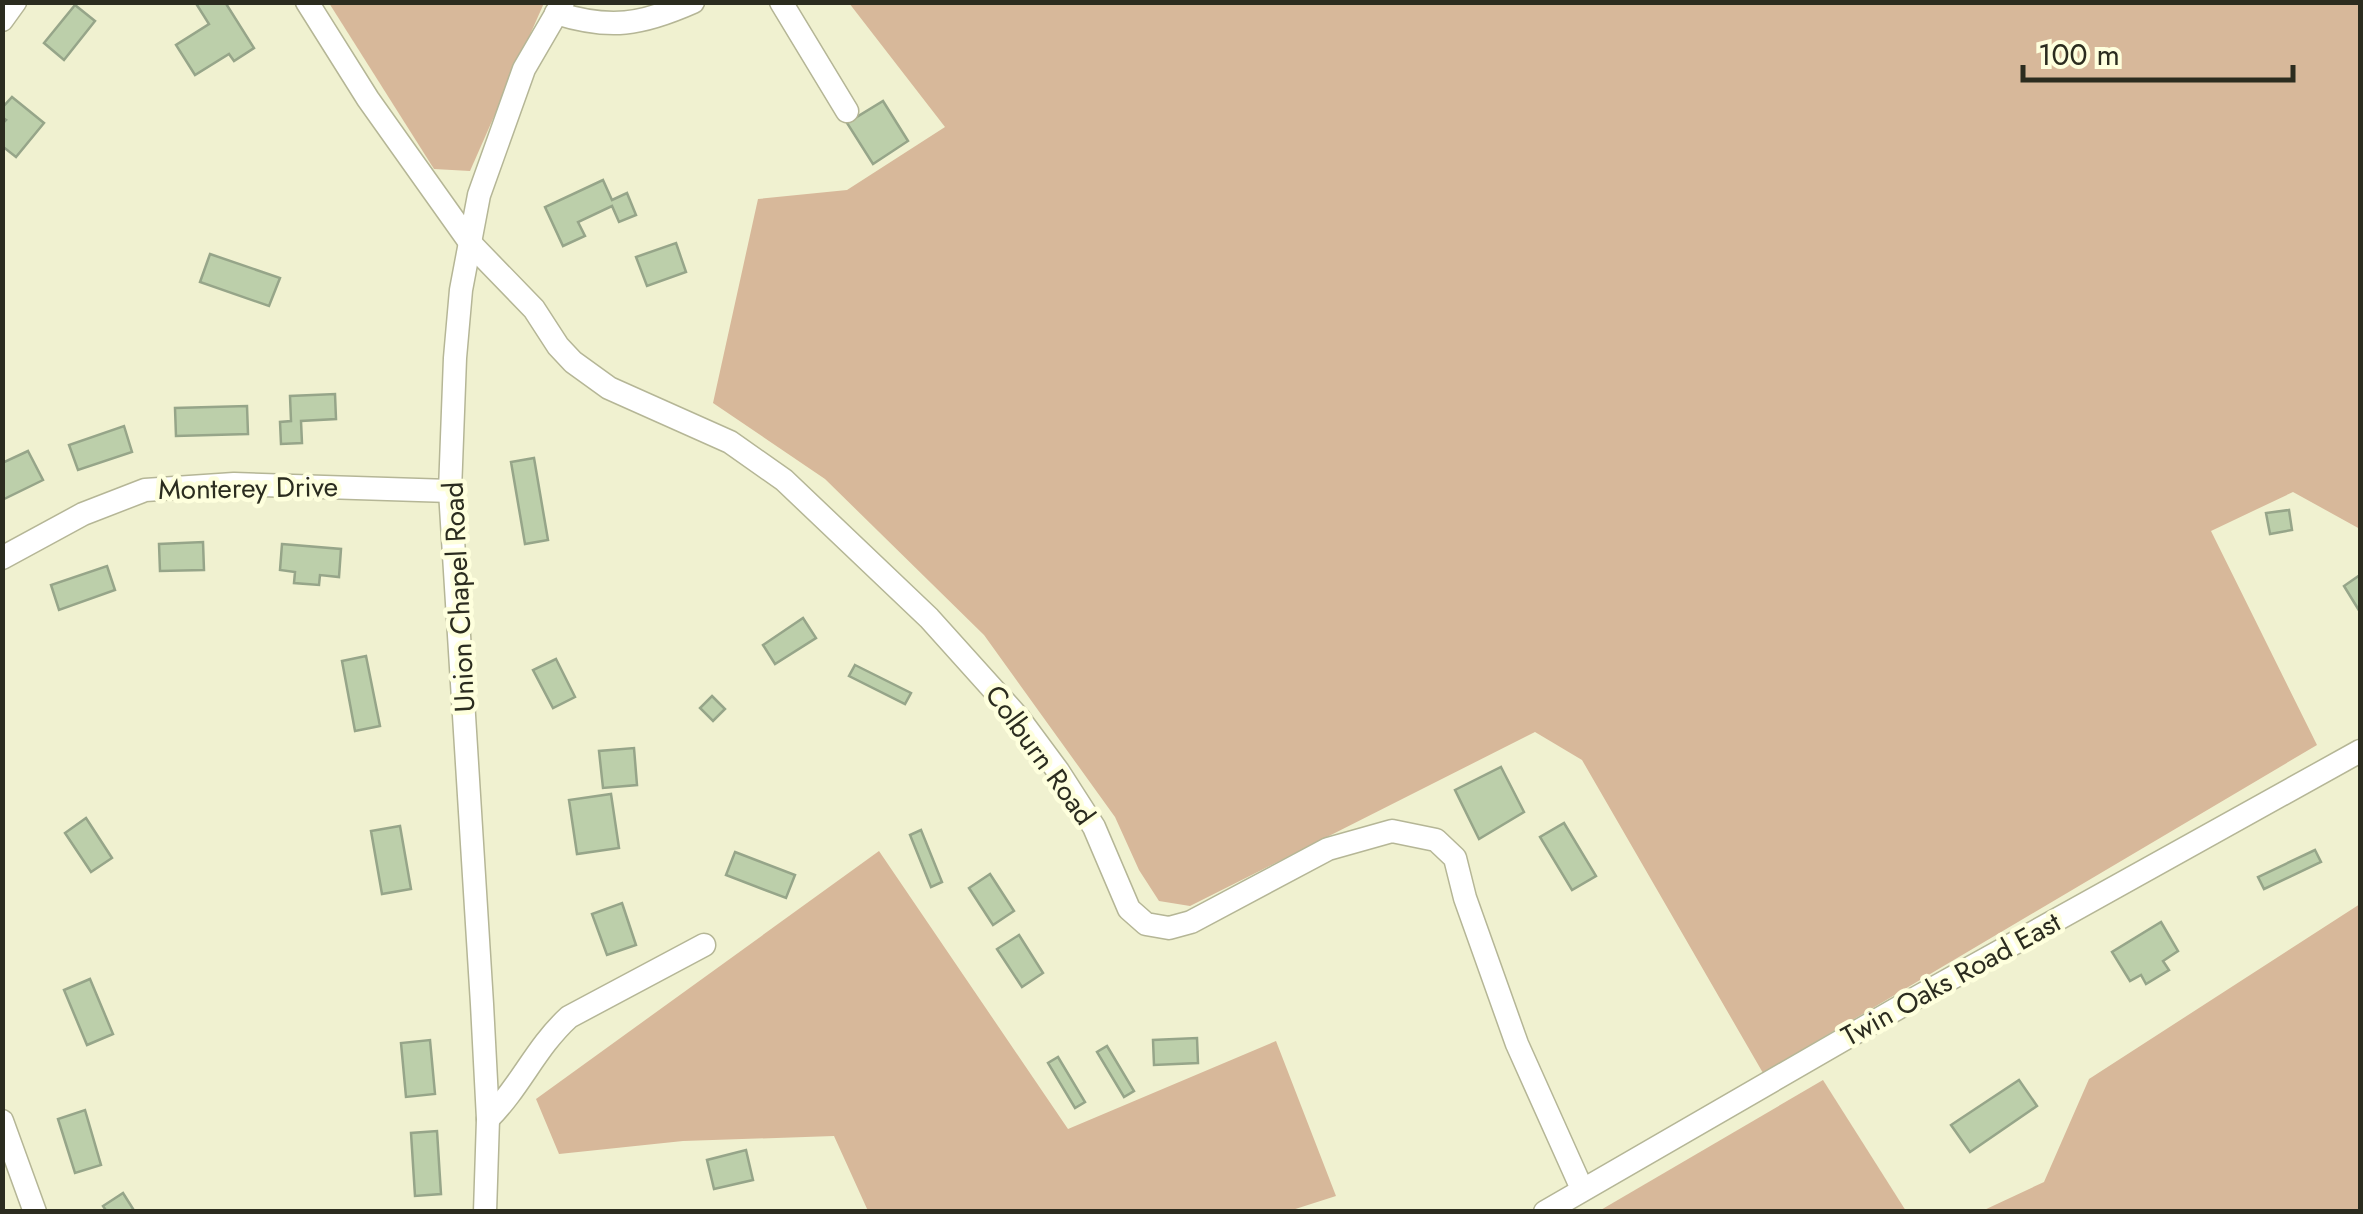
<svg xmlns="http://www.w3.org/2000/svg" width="2363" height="1214" viewBox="0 0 2363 1214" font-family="Jost,sans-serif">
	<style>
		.forest { fill: #d7b89a }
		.building { fill: #bccfaa; stroke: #96a589; stroke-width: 2.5 }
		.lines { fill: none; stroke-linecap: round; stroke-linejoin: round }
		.minor-casing { stroke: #b5b696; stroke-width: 25 }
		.minor { stroke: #fff; stroke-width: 22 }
		.labels { text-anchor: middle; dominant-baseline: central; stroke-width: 9; stroke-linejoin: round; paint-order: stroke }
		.street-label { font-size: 28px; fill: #2b2c1f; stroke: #feffdd }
	</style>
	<rect width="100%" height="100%" fill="#f0f1d0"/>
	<!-- forest -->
	<g class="forest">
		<polygon points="329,3 544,3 470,171 434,169"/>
		<polygon points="849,3 2360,3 2360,529 2293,492 2211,531 2317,745 1763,1073 1582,760 1535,732 1190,906 1159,901 1139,870 1115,817 984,635 825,479 713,403 758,199 847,190 945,127"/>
		<polygon points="879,851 1068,1129 1276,1041 1336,1196 1286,1212 868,1211 834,1136 683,1141 559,1154 536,1099"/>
		<polygon points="2360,904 2360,1211 1982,1211 2044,1182 2089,1079"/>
		<polygon points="1823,1080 1906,1211 1599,1211"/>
	</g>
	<!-- building -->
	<g class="building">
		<polygon points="201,2 225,2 254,48 234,61 229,54 195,75 176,45 209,24 197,5"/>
		<polygon points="75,5 95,21 64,60 44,43"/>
		<polygon points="12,97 44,123 16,157 2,146 2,124 6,120 2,117 2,108"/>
		<polygon points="883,101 908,141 873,164 847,123"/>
		<polygon points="603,180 612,200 627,193 636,215 619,222 612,206 578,222 585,236 563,246 545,207"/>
		<polygon points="676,243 686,272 647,286 636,257"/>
		<polygon points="210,254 280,278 269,306 200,282"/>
		<polygon points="335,394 336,419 301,421 302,443 281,444 280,422 291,421 290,396"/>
		<polygon points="247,406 248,434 176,436 175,408"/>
		<polygon points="124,426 132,452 78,470 69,445"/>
		<polygon points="28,451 43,480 2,500 2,463"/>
		<polygon points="534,458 548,540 525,544 511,462"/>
		<polygon points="2289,510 2292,530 2270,534 2266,513"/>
		<polygon points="203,542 204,570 160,571 159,544"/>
		<polygon points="282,544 341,549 339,577 320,575 319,585 294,583 295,572 280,570"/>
		<polygon points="107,566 115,590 59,610 51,585"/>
		<polygon points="2360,575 2360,612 2344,586"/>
		<polygon points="803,618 816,638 775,664 763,645"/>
		<polygon points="366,656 380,726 355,731 342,661"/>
		<polygon points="556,659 575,697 553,708 533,670"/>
		<polygon points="855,665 911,693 905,704 849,676"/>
		<polygon points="712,696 725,709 713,721 700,708"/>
		<polygon points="634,748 637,785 603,788 599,751"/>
		<polygon points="1501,767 1524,812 1479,839 1455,790"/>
		<polygon points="611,794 619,848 577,854 569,800"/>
		<polygon points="86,818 112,858 91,872 65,833"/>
		<polygon points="1564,823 1596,876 1572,890 1540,837"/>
		<polygon points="400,826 411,889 382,894 371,831"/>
		<polygon points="921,830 942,882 931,887 910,835"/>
		<polygon points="2315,850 2321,862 2264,889 2258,877"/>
		<polygon points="735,852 795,875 786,898 726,875"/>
		<polygon points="990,874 1014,911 993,925 969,888"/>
		<polygon points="622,903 636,945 607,955 592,914"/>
		<polygon points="2161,922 2178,951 2163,961 2169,970 2146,984 2141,975 2130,981 2112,952"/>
		<polygon points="1019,935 1043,973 1022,987 997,949"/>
		<polygon points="90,979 113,1034 87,1045 64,990"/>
		<polygon points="1197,1038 1198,1063 1154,1065 1153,1040"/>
		<polygon points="430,1040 435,1094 406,1097 401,1043"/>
		<polygon points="1107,1046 1134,1091 1124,1097 1097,1052"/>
		<polygon points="1058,1057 1085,1102 1075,1108 1048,1063"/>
		<polygon points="2019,1080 2037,1106 1970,1152 1951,1125"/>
		<polygon points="85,1110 101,1165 75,1173 58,1119"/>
		<polygon points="437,1131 441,1194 415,1196 411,1133"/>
		<polygon points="746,1150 753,1180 714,1189 707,1160"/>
		<polygon points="123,1193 135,1212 107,1212 103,1206"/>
	</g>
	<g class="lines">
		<defs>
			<g id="minor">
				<polyline points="307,2 368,99 471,244 534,309 558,346 573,362 609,388 730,442 784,480 929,618 1018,717 1058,771 1094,827 1129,909 1146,924 1169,928 1191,922 1328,849 1392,831 1436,840 1455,858 1465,898 1517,1044 1582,1189"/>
				<polyline points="781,2 847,111"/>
				<path d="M556,13C610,30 641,25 693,2"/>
				<polyline points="2,20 15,2"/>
				<polyline points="2,558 83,514 145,490 234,484 450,491"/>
				<path d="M488,1119C521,1086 535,1048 569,1017L704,945"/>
				<polyline points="2,1121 35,1212"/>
				<polyline points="485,1212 488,1119 482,1004 450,491 455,358 461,290 479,195 524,69 563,2"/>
				<polyline points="1545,1212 1905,1004 2360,751"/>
			</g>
		</defs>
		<!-- minor casing -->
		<use href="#minor" class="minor-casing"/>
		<!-- minor -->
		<use href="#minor" class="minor"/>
	</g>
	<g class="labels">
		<!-- street labels -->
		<g class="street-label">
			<text transform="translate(248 488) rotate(-1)">Monterey Drive</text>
			<text transform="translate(459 597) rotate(-93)">Union Chapel Road</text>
			<text transform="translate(1040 755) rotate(54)">Colburn Road</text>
			<text transform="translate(1951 979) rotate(-29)">Twin Oaks Road East</text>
		</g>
	</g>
	<!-- border -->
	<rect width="2363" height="1214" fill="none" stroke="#2b2c1f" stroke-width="10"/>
	<!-- scale -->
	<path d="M2023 65v15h270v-15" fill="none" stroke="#2b2c1f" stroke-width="5"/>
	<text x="2038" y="65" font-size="30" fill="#2b2c1f" stroke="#feffdd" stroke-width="8" paint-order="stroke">100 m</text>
</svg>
